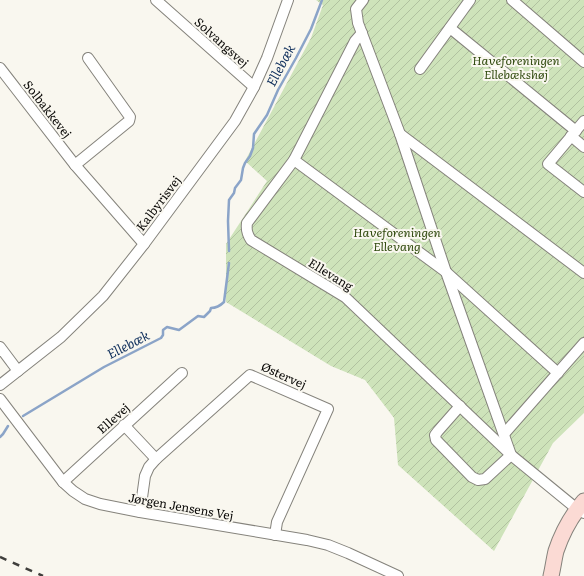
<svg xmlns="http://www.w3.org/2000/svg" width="584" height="576" viewBox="0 0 584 576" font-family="Literata,serif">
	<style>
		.garden { fill: url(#garden-furrows) }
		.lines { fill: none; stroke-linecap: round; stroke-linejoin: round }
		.stream { stroke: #8ba4c8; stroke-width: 2.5 }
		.street-casing { stroke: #85837c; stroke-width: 12 }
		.secondary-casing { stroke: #85837c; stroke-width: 17 }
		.street { stroke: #fff; stroke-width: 10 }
		.secondary { stroke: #fbdad4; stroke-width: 15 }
		.rail { stroke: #403f3c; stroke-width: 2.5; stroke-dasharray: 7 7; stroke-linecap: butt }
		.labels { text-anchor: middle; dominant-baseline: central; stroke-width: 4; stroke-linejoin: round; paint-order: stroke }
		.street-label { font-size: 12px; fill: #0c0b09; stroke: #f9f7ef }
		.park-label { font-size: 12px; font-style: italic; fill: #314b0f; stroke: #f9f7ef }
		.water-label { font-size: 13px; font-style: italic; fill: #0e2e5b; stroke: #f9f7ef }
	</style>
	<defs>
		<pattern id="garden-furrows" width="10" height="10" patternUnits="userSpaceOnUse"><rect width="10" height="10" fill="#cee3ba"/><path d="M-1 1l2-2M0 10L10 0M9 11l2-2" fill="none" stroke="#b0c19f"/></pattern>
	</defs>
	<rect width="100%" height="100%" fill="#f9f7ef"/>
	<!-- garden -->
	<polygon class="garden" points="316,0 584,0 584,413 553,443 494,551 398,465 394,418 365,380 331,366 226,302 226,244 267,181 245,161 311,38 323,5"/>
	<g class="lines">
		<!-- stream -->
		<g class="stream">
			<polyline points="229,251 228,221 229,200 234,193 235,188 241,180 243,168 245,163 250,156 253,148 254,134 267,115 278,90 296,58 311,29 322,0"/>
			<path d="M23,416L104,367L161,338L163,335V330L167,327L179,330L198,316L204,317L210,311L211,308C216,308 220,306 224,302L229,263"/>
			<polyline points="0,437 3,434 8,426"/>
		</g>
		<defs>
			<g id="street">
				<polyline points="156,0 254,87"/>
				<polyline points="363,0 356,9 358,23 400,134 446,272 511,455 485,479 478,480 472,477 436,440 435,435 438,431 460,406"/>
				<polyline points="512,0 584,62"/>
				<polyline points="450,28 576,131"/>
				<path d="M362,33L355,41L294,160L247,223C246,230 247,234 251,240L345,297L511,455L577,509L584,513"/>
				<polyline points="0,68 75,165 144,244"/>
				<polyline points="420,69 470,0"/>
				<polyline points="584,121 548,164 584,192"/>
				<polyline points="400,134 584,273"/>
				<polyline points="571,136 584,147"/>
				<polyline points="294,160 446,272 558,373"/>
				<polyline points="75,165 129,121 130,117 88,58"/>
				<polyline points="0,347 18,371"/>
				<polyline points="0,385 61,337 103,296 144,244 235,121 254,87 267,58 288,0"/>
				<polyline points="0,399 63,482 73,491 85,499 100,504 140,512 307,540 328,545 348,553 398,576"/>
				<polyline points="124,425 156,459"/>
				<polyline points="504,434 584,343"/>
				<polyline points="63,482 182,373"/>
				<polyline points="140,512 145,476 149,467 156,459 250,375 328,409 277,522 275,535"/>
			</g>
			<path id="secondary" d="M551,576C553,568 554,559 556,551C562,533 572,515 584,501"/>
		</defs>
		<!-- street casing -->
		<use href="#street" class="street-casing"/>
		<!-- secondary casing -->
		<use href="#secondary" class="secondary-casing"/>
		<!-- street -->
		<use href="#street" class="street"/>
		<!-- secondary -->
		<use href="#secondary" class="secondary"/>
		<!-- rail -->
		<polyline class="rail" points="0,557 43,576"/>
	</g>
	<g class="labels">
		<!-- street labels -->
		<g class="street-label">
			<text transform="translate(222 42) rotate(42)">Solvangsvej</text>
			<text transform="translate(48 109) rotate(52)">Solbakkevej</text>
			<text transform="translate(158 203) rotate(-53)">Kalbyrisvej</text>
			<text transform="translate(331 274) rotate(32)">Ellevang</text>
			<text transform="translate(284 375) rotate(24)">Østervej</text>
			<text transform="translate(113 418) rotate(-42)">Ellevej</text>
			<text transform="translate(181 506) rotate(10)">Jørgen Jensens Vej</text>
		</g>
		<!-- park labels -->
		<g class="park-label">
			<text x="516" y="60">Haveforeningen<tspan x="516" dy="14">Ellebækshøj</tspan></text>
			<text x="397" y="232">Haveforeningen<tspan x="397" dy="14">Ellevang</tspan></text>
		</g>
		<!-- water labels -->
		<g class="water-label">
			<text transform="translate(280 65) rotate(-62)">Ellebæk</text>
			<text transform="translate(128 344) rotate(-27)">Ellebæk</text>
		</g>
	</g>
</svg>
